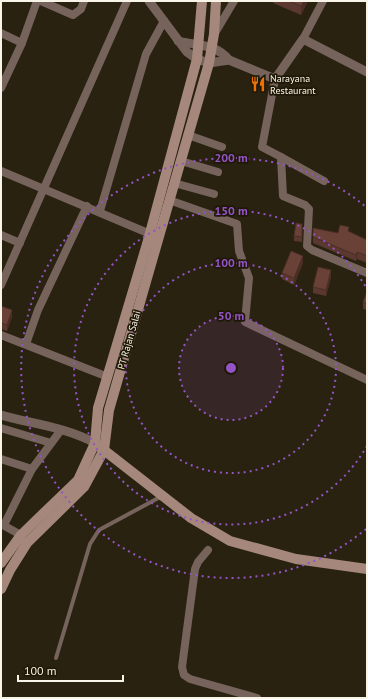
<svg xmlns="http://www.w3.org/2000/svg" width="368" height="699" viewBox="0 0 368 699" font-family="'PT Sans',sans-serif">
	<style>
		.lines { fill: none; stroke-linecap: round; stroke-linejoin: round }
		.service { stroke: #76635b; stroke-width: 4 }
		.minor { stroke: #76635b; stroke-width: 8 }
		.tertiary { stroke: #76635b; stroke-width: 9 }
		.secondary { stroke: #a5887b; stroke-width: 10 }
		.wall { fill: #5a382f }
		.shaded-wall { fill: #4a2e26 }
		.building { fill: #694137; stroke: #4a2e26 }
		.ring { fill: none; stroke: #9454c7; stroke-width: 2; stroke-dasharray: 2 4 }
		.labels { text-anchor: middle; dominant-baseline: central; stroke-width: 3.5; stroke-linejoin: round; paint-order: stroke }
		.poi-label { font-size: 10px; fill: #f9f4e8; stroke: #1f1807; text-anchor: start }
		.street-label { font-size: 10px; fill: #f9f4e8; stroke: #1f1807 }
		.centre { fill: #9454c7; stroke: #1f1807; stroke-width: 2 }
		.ring-label { font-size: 12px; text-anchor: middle; font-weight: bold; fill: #9454c7; stroke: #1f1807; stroke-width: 3.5; stroke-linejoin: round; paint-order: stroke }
	</style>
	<rect width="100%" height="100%" fill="#292210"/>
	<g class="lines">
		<!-- service -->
		<polyline class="service" points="56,658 90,544 99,530 162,496"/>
		<!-- minor -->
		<g class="minor">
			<polyline points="41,1 73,15 81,9 84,1"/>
			<polyline points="1,33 22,43"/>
			<polyline points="215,33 234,1"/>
			<polyline points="303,39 323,1"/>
			<polyline points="275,79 262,147 281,157 283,196 305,205 309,209 307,246 312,250 367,273"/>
			<polyline points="1,88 22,43 37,1"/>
			<polyline points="188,135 222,147"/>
			<polyline points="281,157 324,181"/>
			<polyline points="181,161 218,172"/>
			<polyline points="1,171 155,236"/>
			<polyline points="174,183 214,194"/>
			<polyline points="169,200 237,224 239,251 249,278 245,322 367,380"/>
			<polyline points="100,211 146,54 164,21"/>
			<polyline points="1,235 20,243"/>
			<polyline points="1,285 127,1"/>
			<polyline points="1,335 108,377"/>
			<polyline points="26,344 38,310 87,206"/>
			<polyline points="1,428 51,443"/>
			<polyline points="1,459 32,469"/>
			<polyline points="1,524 21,535 24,540"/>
			<polyline points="4,525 32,469 61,430"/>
			<polyline points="208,550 198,562 195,569 182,667 184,675 190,679 257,698"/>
		</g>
		<!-- tertiary -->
		<g class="tertiary">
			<polyline points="149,1 187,52 197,59 209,63 229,60 275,79 303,39 367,72"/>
			<path d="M178,41C197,46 215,43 229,60"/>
			<path d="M1,415C32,424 66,427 95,443"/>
		</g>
		<!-- secondary -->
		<g class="secondary">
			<polyline points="100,447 191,518 230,541 296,559 367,569"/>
			<polyline points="1,563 21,535 78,480 95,443 98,408 147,244 197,59 202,1"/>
			<polyline points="1,589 10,570 27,543 84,487 104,450 109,410 209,63 214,34 216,1"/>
		</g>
	</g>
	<!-- wall -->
	<g class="wall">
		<polygon points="273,1 308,1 301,15 273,3"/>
		<polygon points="302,224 302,242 294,241 294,236"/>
		<polygon points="349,232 367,240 367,263 357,259 356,261 313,243 313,237 338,233"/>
		<polygon points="303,263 294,285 282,279 282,273"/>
		<polygon points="331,277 326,296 313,293 313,287"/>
		<polygon points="367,292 367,310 363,309 363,302"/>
		<polygon points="1,306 12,317 7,331 1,329"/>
	</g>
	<!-- shaded-wall -->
	<g class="shaded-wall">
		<polygon points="304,1 308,1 301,15 301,6"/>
		<polygon points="357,252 357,259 356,261 356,255"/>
		<polygon points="303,256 303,263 294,285 294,278"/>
		<polygon points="331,270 331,277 326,296 326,290"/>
		<polygon points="12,310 12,317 7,331 7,325"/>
	</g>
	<!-- building -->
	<g class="building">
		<polygon points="289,1 304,1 301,6"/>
		<polygon points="296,223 302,224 302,237 294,236"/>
		<polygon points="340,225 349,227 348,231 367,240 367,256 357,252 356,255 313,237 313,228 338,233"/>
		<polygon points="291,251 303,256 294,278 282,273"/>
		<polygon points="318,267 331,270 326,290 313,287"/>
		<polygon points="367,292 367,304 363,302"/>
		<polygon points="1,306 12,310 7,325 1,323"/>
	</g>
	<!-- distance rings -->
	<circle cx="231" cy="368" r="52" fill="#9454c7" fill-opacity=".12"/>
	<g class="ring">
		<circle cx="231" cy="368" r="52"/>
		<circle cx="231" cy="368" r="105"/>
		<path d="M367 446A157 157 0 1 1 367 289"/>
		<path d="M366 529A210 210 0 1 1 366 207"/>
	</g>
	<!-- icons -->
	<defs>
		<symbol id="restaurant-bare" viewBox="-9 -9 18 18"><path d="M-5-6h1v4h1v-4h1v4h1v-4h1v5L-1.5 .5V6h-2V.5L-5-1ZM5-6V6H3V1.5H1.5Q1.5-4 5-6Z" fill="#e8710a" stroke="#1f1807" stroke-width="2.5" paint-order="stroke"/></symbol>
	</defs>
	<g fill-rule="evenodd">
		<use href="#restaurant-bare" x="247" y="73" width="22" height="22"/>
	</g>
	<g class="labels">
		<!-- poi labels -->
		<g class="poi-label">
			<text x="270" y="78">Narayana<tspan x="270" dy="12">Restaurant</tspan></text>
		</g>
		<!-- street labels -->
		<g class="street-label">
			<text transform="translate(129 340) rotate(-74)">PT Rajan Salai</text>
		</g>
	</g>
	<circle cx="231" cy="368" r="6" class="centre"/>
	<g class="ring-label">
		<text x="231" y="162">200 m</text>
		<text x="231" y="215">150 m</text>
		<text x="231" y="267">100 m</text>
		<text x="231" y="320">50 m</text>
	</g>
	<!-- border -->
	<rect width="368" height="699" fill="none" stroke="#f9f4e8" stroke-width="4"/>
	<!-- scale -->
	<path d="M18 675v6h105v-6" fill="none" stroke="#f9f4e8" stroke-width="2"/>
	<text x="24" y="675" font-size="12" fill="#f9f4e8" stroke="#1f1807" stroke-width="3" paint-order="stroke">100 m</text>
</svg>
